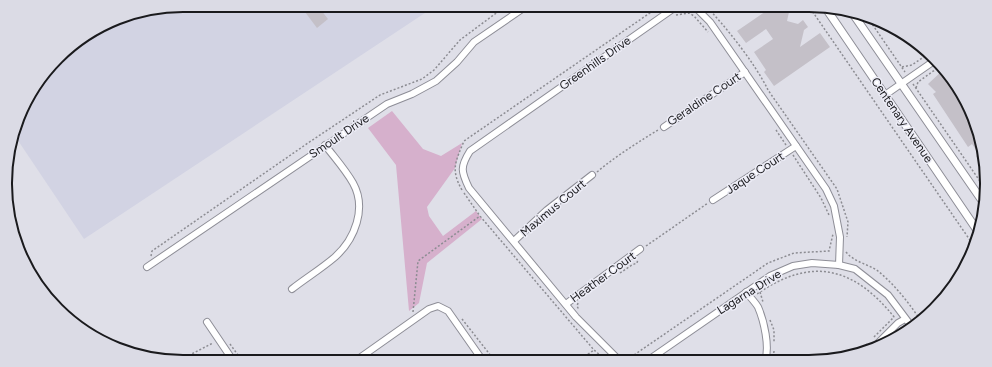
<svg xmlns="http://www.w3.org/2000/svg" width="992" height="367" viewBox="0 0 992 367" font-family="Figtree,sans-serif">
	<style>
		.built { fill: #d2d3e3 }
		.green { fill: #d6b0cc }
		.building { fill: #c4c0c8 }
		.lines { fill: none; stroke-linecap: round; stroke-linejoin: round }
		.minor-casing { stroke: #8e8e97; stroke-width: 8 }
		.tertiary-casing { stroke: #8e8e97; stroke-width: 9 }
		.path { stroke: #8c8c92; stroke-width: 1.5; stroke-dasharray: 2 2; stroke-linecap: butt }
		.minor { stroke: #fff; stroke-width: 6 }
		.tertiary { stroke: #fff; stroke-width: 7 }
		.labels { text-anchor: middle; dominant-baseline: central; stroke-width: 3; stroke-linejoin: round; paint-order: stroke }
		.street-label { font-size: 12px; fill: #1a1a1d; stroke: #ececf6 }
		.rim { fill: none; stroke: #1a1a1d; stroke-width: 2 }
	</style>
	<rect width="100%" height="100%" fill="#dfdfe8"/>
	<!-- built -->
	<polygon class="built" points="184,5 437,5 84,239 15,136 29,94 66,49 126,15"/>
	<!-- green -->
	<polygon class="green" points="392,111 423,149 441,156 462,143 455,168 427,207 429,216 443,236 476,211 482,219 427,263 419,303 409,311 396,165 368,128"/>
	<!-- building -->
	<g class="building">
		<polygon points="313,5 317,5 328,19 317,28 305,12"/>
		<polygon points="775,5 785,5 789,12 787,21 798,24 803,20 808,27 804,30 800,47 820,33 830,47 774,86 764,72 766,70 754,52 773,39 766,29 746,43 737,31"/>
		<polygon points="942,71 948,78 947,79 958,94 956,95 966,111 968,109 986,160 985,168 976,156 979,154 972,144 968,147 933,94 936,92 928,84"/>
	</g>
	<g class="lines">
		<defs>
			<g id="minor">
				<polyline points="885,95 934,61"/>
				<polyline points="664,127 745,72"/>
				<polyline points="713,200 796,146"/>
				<polyline points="514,241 547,210 592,175"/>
				<polyline points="147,267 387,104 412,94 436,81 457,62 474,42 528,5"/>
				<path d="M292,289C306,278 321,269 335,257C355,239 367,208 353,183C345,169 334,157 325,145"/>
				<path d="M746,292C750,297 755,302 758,307C764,321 770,347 765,361"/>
				<polyline points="566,304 640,249"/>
				<polyline points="207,322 234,362"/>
				<polyline points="873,348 898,323 905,319"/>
				<path d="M620,361L576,317L469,188C461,171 460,167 470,151L677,6H694L710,22L826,189L834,206L840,237L839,265"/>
				<polyline points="647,361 770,276 793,266 812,263 839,265 855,269 888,295 912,327"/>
				<polyline points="358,362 361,357 429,309 438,306 448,311 483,361"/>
			</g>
			<g id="tertiary">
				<polyline points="825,7 979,233"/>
				<polyline points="851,11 983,202"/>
			</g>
		</defs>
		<!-- minor casing -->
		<use href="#minor" class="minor-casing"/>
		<!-- tertiary casing -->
		<use href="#tertiary" class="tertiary-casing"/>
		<!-- path -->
		<g class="path">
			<path d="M705,5C726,27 755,63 768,90L837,189L848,222L847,237"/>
			<polyline points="808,5 974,246"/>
			<polyline points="676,15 689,13 694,16 708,32"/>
			<polyline points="868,18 905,72"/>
			<polyline points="902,67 912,65 928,54"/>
			<polyline points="913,84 984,187"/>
			<polyline points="916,88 918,82 939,67"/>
			<polyline points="776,130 786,145"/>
			<polyline points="793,155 821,198 829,215"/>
			<path d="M597,172C616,156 637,143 658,130"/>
			<path d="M462,190C450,169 456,161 464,141L660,6L663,9"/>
			<polyline points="464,193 480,216"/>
			<polyline points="646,246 708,203"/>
			<path d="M846,252C854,262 868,264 878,271C895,285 909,303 921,321"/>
			<polyline points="151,256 152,251 308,143 380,95 422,79 434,70 460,40 507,5"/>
			<polyline points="620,273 632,265 637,263 638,259"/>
			<polyline points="760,292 763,302"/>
			<path d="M757,294C812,256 854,267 895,318"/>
			<polyline points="578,303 577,306 579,310"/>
			<polyline points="413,312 418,261 480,216 594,350 607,361"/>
			<polyline points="462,319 495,361"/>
			<polyline points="770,320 774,330 774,342"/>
			<polyline points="902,328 905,332"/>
			<polyline points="874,337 894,317"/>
			<polyline points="230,344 243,362"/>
			<polyline points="861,352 867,344"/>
			<polyline points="178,361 213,343"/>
			<polyline points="578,361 594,350"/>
			<polyline points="629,361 634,355 768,263 794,253 829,251 833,234"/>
			<polyline points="773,361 774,351"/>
			<polyline points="342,362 343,358 349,362"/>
		</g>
		<!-- minor -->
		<use href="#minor" class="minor"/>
		<!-- tertiary -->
		<use href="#tertiary" class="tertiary"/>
	</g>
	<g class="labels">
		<!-- street labels -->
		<g class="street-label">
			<text transform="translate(595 63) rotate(-35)">Greenhills Drive</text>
			<text transform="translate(704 99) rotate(-34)">Geraldine Court</text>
			<text transform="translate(902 120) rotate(56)">Centenary Avenue</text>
			<text transform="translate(339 136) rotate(-34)">Smoult Drive</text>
			<text transform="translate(755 173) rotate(-33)">Jaque Court</text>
			<text transform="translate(553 208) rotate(-40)">Maximus Court</text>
			<text transform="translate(603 277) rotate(-36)">Heather Court</text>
			<text transform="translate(749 292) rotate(-32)">Lagarna Drive</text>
		</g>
	</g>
	<!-- crop -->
	<path d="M0 0H992V367H0ZM183 12H809A171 171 0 0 1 980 183V184A171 171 0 0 1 809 355H183A171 171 0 0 1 12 184V183A171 171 0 0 1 183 12Z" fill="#dbdbe5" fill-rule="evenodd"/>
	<path class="rim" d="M183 12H809A171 171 0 0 1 980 183V184A171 171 0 0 1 809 355H183A171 171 0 0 1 12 184V183A171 171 0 0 1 183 12Z"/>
</svg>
